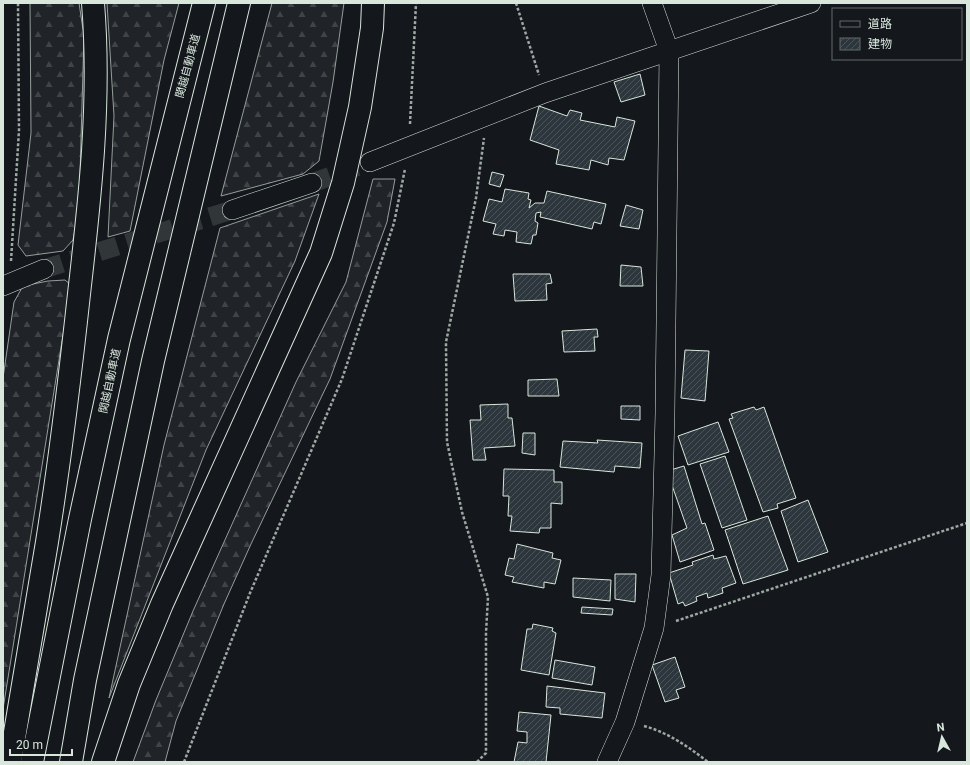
<svg xmlns="http://www.w3.org/2000/svg" width="970" height="765" viewBox="0 0 970 765" font-family="Roboto,'Noto Sans JP',sans-serif">
	<style>
		.forest { fill: url(#forest-firs); stroke: #939e99 }
		.building { fill: url(#building-hatch); stroke: #d8e6dc }
		.lines { fill: none; stroke-linecap: round; stroke-linejoin: round }
		.street-tunnel { stroke: #313739; stroke-width: 19; stroke-dasharray: 19 10; stroke-linecap: butt }
		.street-casing { stroke: #d8e6dc; stroke-width: 20 }
		.highway-casing { stroke: #d8e6dc; stroke-width: 24 }
		.path { stroke: #9da8a2; stroke-width: 2.5; stroke-dasharray: 3 2; stroke-linecap: butt }
		.street { stroke: #14181c; stroke-width: 19 }
		.highway { stroke: #14181c; stroke-width: 22 }
		.labels { text-anchor: middle; dominant-baseline: central; stroke-width: 3; stroke-linejoin: round; paint-order: stroke }
		.street-label { font-size: 11px; fill: #d8e6dc; stroke: #14181c }
	</style>
	<defs>
		<pattern id="forest-firs" width="22" height="20" patternUnits="userSpaceOnUse"><rect width="22" height="20" fill="#202428"/><path d="M5 1l3.5 6h-7zM16 11l3.5 6h-7z" fill="#404447"/></pattern>
		<pattern id="building-hatch" width="6" height="6" patternUnits="userSpaceOnUse"><rect width="6" height="6" fill="#2c363c"/><path d="M-1 1l2-2M0 6l6-6M5 7l2-2" fill="none" stroke="#4a5358"/></pattern>
	</defs>
	<rect width="100%" height="100%" fill="#14181c"/>
	<!-- forest -->
	<g class="forest">
		<polygon points="30,3 79,3 84,36 79,209 73,240 63,251 26,256 18,245 31,133"/>
		<polygon points="107,3 179,3 164,60 130,231 108,237 114,116"/>
		<polygon points="272,3 344,3 333,82 319,161 303,174 221,196"/>
		<polygon points="373,179 395,179 387,222 330,379 251,544 224,604 176,721 165,762 133,762 156,700 193,611 296,382 346,282"/>
		<polygon points="319,194 295,261 206,450 109,698 164,445 220,228"/>
		<polygon points="65,280 71,285 3,709 3,378 14,302 23,286 48,281"/>
	</g>
	<!-- building -->
	<g class="building">
		<polygon points="640,74 645,95 621,102 614,82"/>
		<polygon points="539,106 567,116 570,110 582,113 580,120 615,127 617,117 635,121 624,160 609,158 608,165 591,160 589,170 556,164 559,150 530,140"/>
		<polygon points="492,172 504,175 500,187 489,184"/>
		<polygon points="505,189 529,193 528,199 531,200 529,208 535,203 544,203 547,191 606,204 601,224 594,222 592,229 540,217 541,212 536,213 535,221 538,223 536,235 533,235 531,244 516,242 517,232 505,230 504,236 493,234 496,224 483,221 489,199 502,202"/>
		<polygon points="626,205 643,210 639,229 620,226"/>
		<polygon points="621,265 641,267 643,286 620,286"/>
		<polygon points="513,274 550,274 552,283 546,284 547,300 515,301"/>
		<polygon points="597,329 598,337 594,337 595,351 564,352 562,331"/>
		<polygon points="685,350 709,351 705,401 681,398"/>
		<polygon points="557,379 559,396 528,396 528,380"/>
		<polygon points="508,404 508,418 512,418 515,446 484,448 486,460 473,460 470,420 481,420 480,405"/>
		<polygon points="621,406 640,406 640,420 621,419"/>
		<polygon points="754,407 756,410 764,407 796,498 777,504 778,508 763,512 729,419 733,418 731,414"/>
		<polygon points="718,422 729,452 688,465 678,436"/>
		<polygon points="523,433 535,433 535,455 522,453"/>
		<polygon points="597,440 642,443 640,468 615,466 614,472 560,467 563,441 598,443"/>
		<polygon points="725,456 747,520 722,528 700,464"/>
		<polygon points="684,466 702,524 705,523 714,550 680,562 672,535 687,528 667,471"/>
		<polygon points="504,469 554,470 554,482 562,482 562,504 551,503 551,528 540,528 539,533 510,531 512,516 508,516 509,496 503,496"/>
		<polygon points="808,500 828,552 798,562 781,511"/>
		<polygon points="768,516 788,570 743,584 725,530"/>
		<polygon points="517,544 553,553 552,558 561,560 555,584 544,582 544,588 512,582 514,577 505,575 509,558 514,559"/>
		<polygon points="713,555 714,559 726,556 736,583 722,588 723,593 708,598 707,593 696,597 697,601 685,606 683,602 678,604 669,573 693,565 692,562"/>
		<polygon points="615,574 636,574 635,602 615,599"/>
		<polygon points="573,578 611,580 610,601 573,597"/>
		<polygon points="582,607 613,609 612,615 581,613"/>
		<polygon points="533,624 553,628 552,631 556,633 549,675 521,670 527,629 532,629"/>
		<polygon points="675,657 685,687 676,690 679,698 665,702 652,665"/>
		<polygon points="555,660 595,667 592,685 552,678"/>
		<polygon points="547,686 605,693 602,718 560,714 560,708 546,707"/>
		<polygon points="519,712 551,715 546,762 514,762 518,742 527,743 527,732 517,731"/>
	</g>
	<g class="lines">
		<!-- street-tunnel -->
		<g class="street-tunnel">
			<polyline points="312,183 370,162"/>
			<polyline points="44,269 232,210"/>
		</g>
		<defs>
			<g id="street">
				<polyline points="370,162 545,93 811,3"/>
				<polyline points="232,210 312,183"/>
				<polyline points="3,286 44,269"/>
				<polyline points="607,762 625,722 654,628 661,575 665,413 669,51 652,3"/>
			</g>
			<g id="highway">
				<path d="M10,762C22,689 35,615 47,542C60,460 70,377 79,294C90,198 101,100 93,3"/>
				<polyline points="32,762 80,519 119,339 204,3"/>
				<polyline points="71,762 85,680 153,361 239,3"/>
				<polyline points="103,762 129,684 162,604 321,253 343,183 360,107 372,28 373,3"/>
			</g>
		</defs>
		<!-- street casing -->
		<use href="#street" class="street-casing"/>
		<!-- highway casing -->
		<use href="#highway" class="highway-casing"/>
		<!-- path -->
		<g class="path">
			<polyline points="516,3 539,75"/>
			<polyline points="410,124 416,3"/>
			<polyline points="11,261 19,130 18,3"/>
			<polyline points="676,621 967,523"/>
			<path d="M644,726C667,732 689,747 708,762"/>
			<polyline points="184,762 250,593 342,379 394,223 405,169"/>
			<polyline points="477,762 486,753 486,633 488,597 462,512 447,442 446,342 476,198 484,138"/>
		</g>
		<!-- street -->
		<use href="#street" class="street"/>
		<!-- highway -->
		<use href="#highway" class="highway"/>
	</g>
	<g class="labels">
		<!-- street labels -->
		<g class="street-label">
			<text transform="translate(188 66) rotate(-75)">関越自動車道</text>
			<text transform="translate(110 381) rotate(-78)">関越自動車道</text>
		</g>
	</g>
	<!-- border -->
	<rect width="970" height="765" fill="none" stroke="#d8e6dc" stroke-width="8"/>
	<!-- legend -->
	<rect x="832" y="8" width="130" height="52" fill="#14181c" stroke="#626a69"/>
	<rect x="840" y="21" width="20" height="6" fill="#14181c" stroke="#626a69"/>
	<text x="868" y="28" font-size="12" fill="#d8e6dc">道路</text>
	<rect x="840" y="38" width="20" height="12" fill="url(#building-hatch)" stroke="#626a69"/>
	<text x="868" y="48" font-size="12" fill="#d8e6dc">建物</text>
	<!-- north arrow -->
	<g transform="translate(942 737) rotate(352)" stroke="#14181c" stroke-width="3" paint-order="stroke">
	<path d="M0-3L7 15L0 10L-7 15Z" fill="#d8e6dc"/>
	<text y="-6" font-size="11" font-weight="bold" text-anchor="middle" fill="#d8e6dc">N</text>
	</g>
	<!-- scale -->
	<path d="M10 749v6h62v-6" fill="none" stroke="#d8e6dc" stroke-width="2"/>
	<text x="16" y="749" font-size="12" fill="#d8e6dc" stroke="#14181c" stroke-width="3" paint-order="stroke">20 m</text>
</svg>
